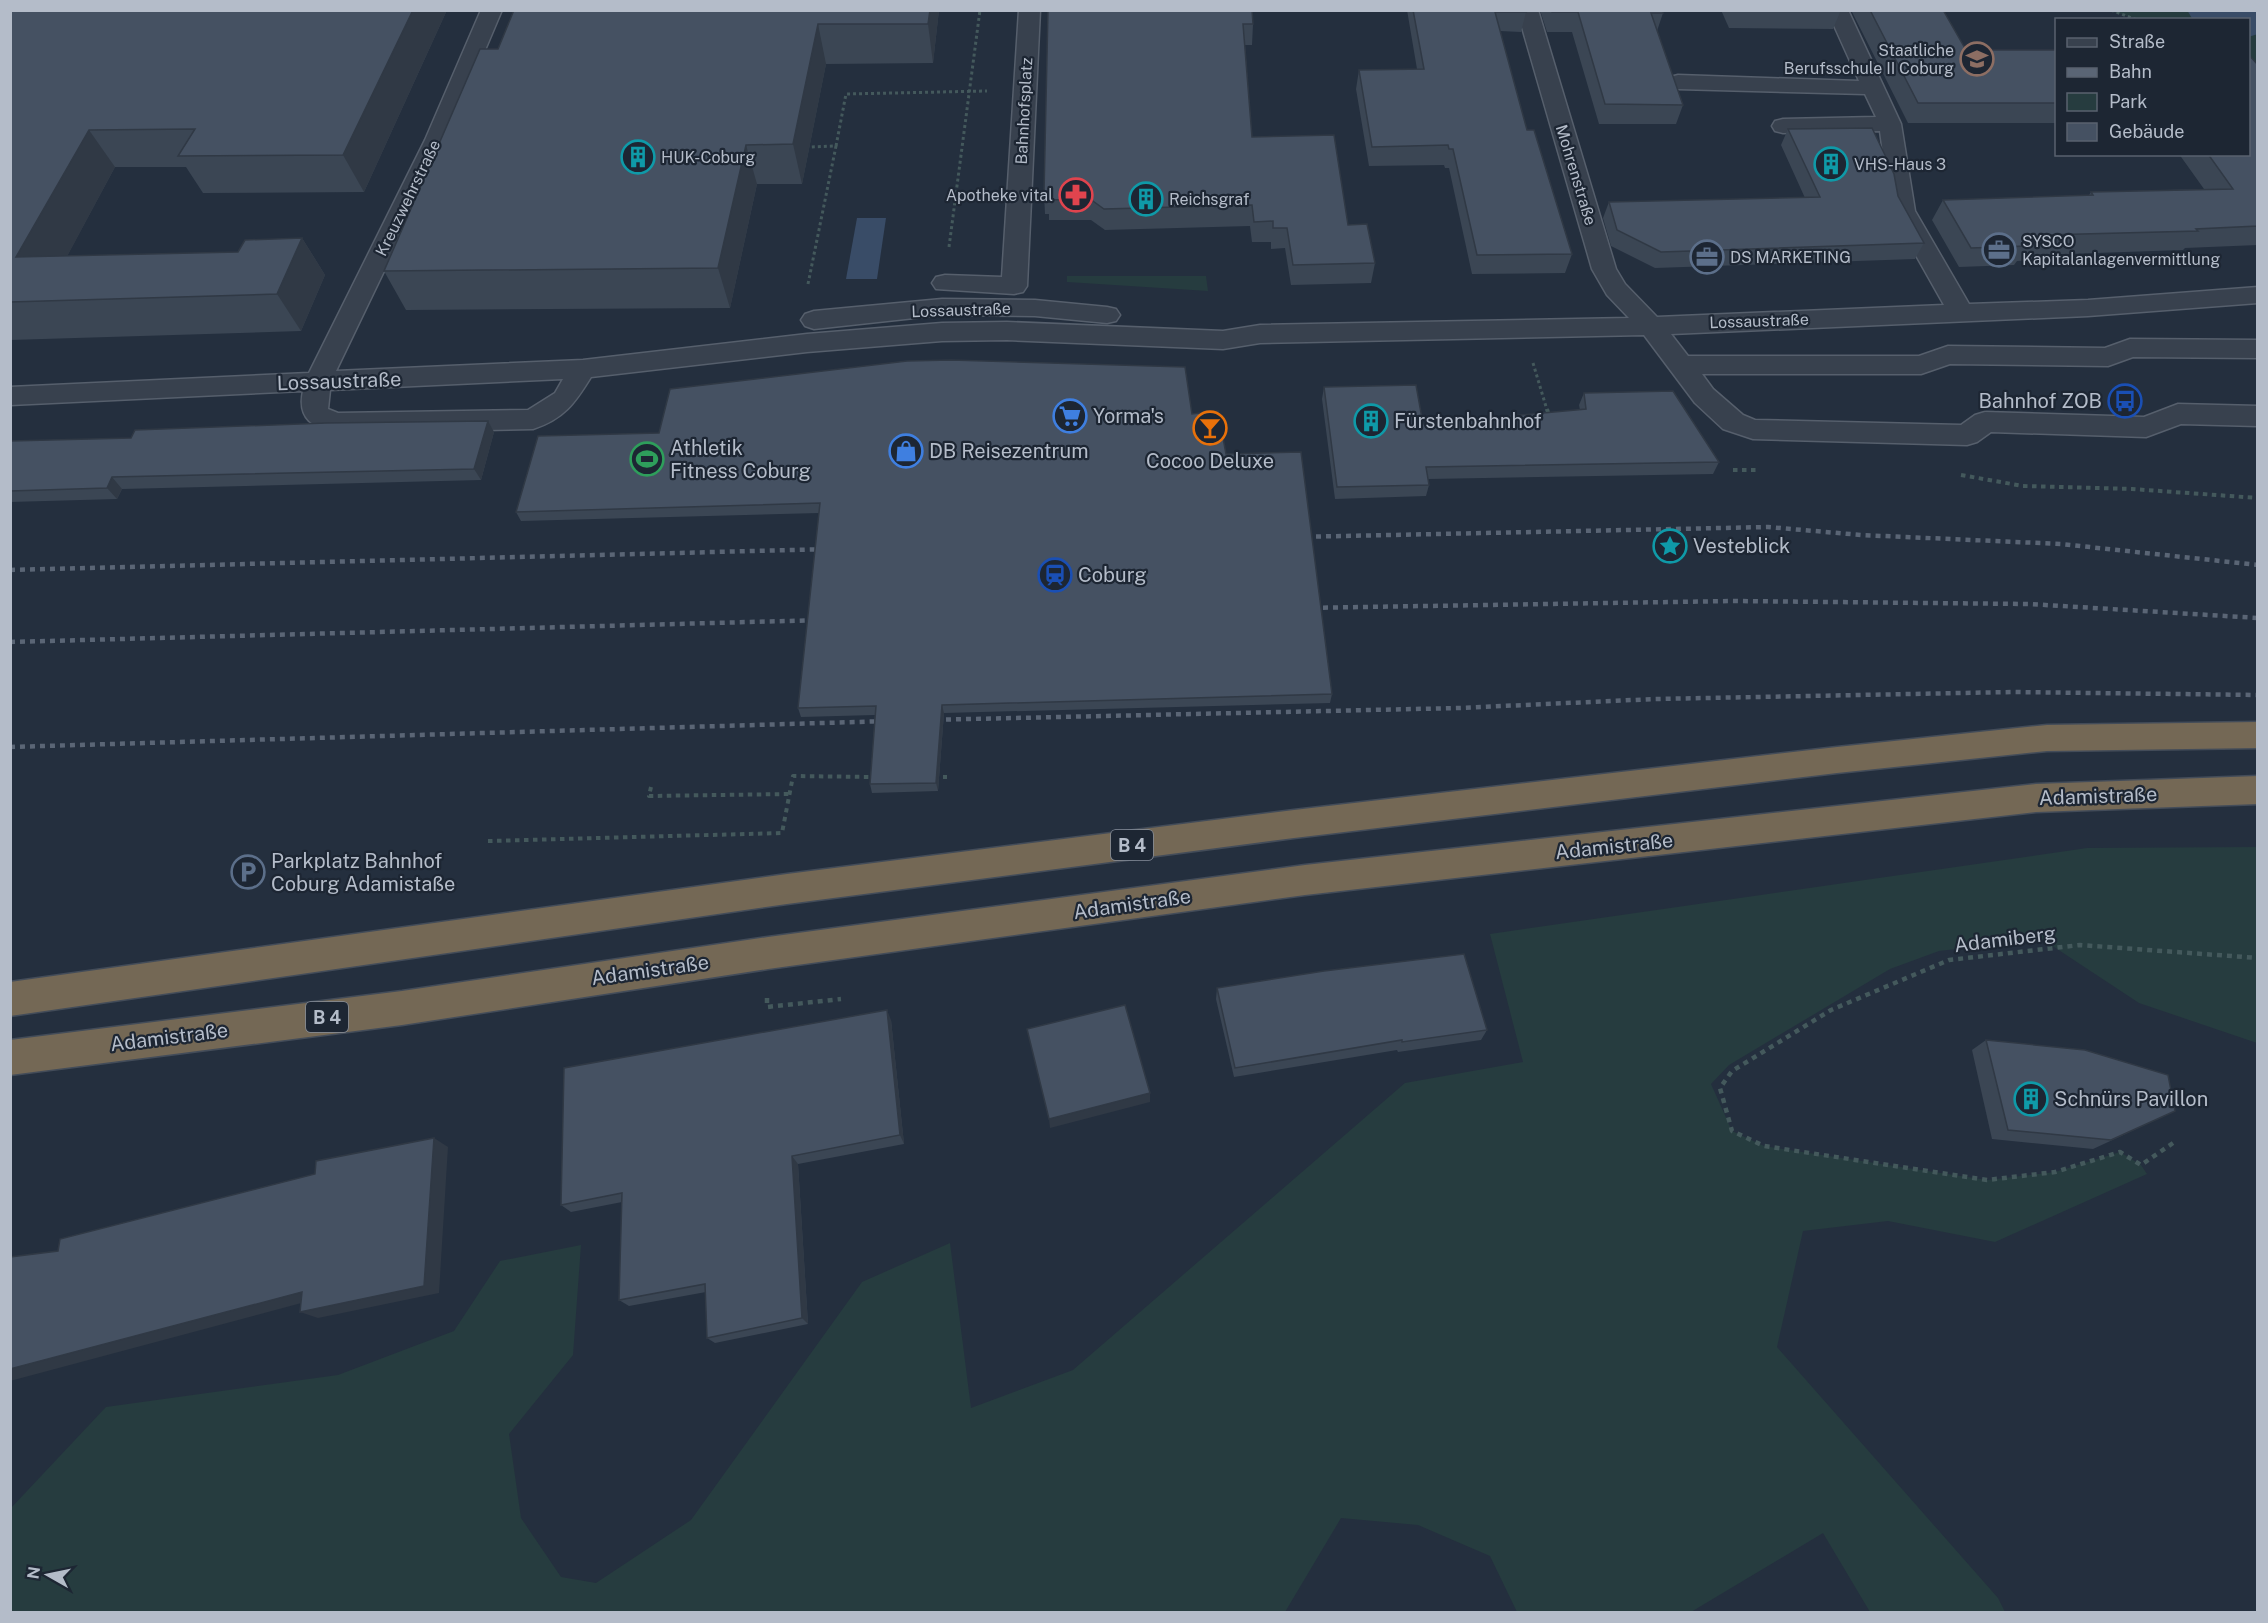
<svg xmlns="http://www.w3.org/2000/svg" width="2268" height="1623" viewBox="0 0 2268 1623" font-family="'Public Sans',sans-serif">
	<style>
		.green { fill: #263c3f }
		.water { fill: #394c67 }
		.lines { fill: none; stroke-linecap: round; stroke-linejoin: round }
		.river { fill: #394c67; fill-rule: evenodd }
		.minor-casing { stroke: #565f6c; stroke-width: 3 }
		.highway-casing { stroke: #434c59; stroke-width: 3 }
		.path-far2 { stroke: #44595c; stroke-width: 3; stroke-dasharray: 3 3; stroke-linecap: butt }
		.path-far1 { stroke: #44595c; stroke-width: 4; stroke-dasharray: 4.5 4.5; stroke-linecap: butt }
		.path { stroke: #44595c; stroke-width: 4.5; stroke-dasharray: 5 5; stroke-linecap: butt }
		.minor { fill: #38414e; fill-rule: evenodd }
		.highway { fill: #746855; fill-rule: evenodd }
		.rail { stroke: #5a6575; stroke-width: 4.5; stroke-dasharray: 5 5; stroke-linecap: butt }
		.wall { fill: #3b4654 }
		.shaded-wall { fill: #303945 }
		.building { fill: #455162; stroke: #303945; stroke-width: 1.5 }
		.labels { text-anchor: middle; dominant-baseline: central; stroke-width: 4.5; stroke-linejoin: round; paint-order: stroke }
		.far-poi-label { font-size: 16px; fill: #b4bcc9; stroke: #1d2633; text-anchor: start }
		.far-street-label { font-size: 16px; fill: #b4bcc9; stroke: #1d2633 }
		.shield { fill: #1d2633; stroke: #878f9c; stroke-width: 1.5 }
		.shield-label { font-size: 18px; font-weight: bold; fill: #b4bcc9 }
		.street-label { font-size: 20px; fill: #b4bcc9; stroke: #1d2633 }
		.poi-label { font-size: 20px; fill: #b4bcc9; stroke: #1d2633; text-anchor: start }
	</style>
	<rect width="100%" height="100%" fill="#242f3e"/>
	<!-- green -->
	<g class="green">
		<polygon points="2111,11 2216,11 2243,19 2137,19"/>
		<polygon points="2249,21 2257,24 2257,71 2249,62"/>
		<polygon points="1067,276 1206,276 1208,291 1067,282"/>
		<polygon points="2257,847 2257,1043 2139,1003 2042,939 1939,951 1890,969 1729,1065 1711,1084 1732,1131 1764,1146 1987,1180 2055,1172 2120,1152 2141,1165 2147,1174 1995,1242 1888,1221 1803,1231 1777,1347 1998,1598 2005,1612 1870,1612 1823,1533 1691,1612 1517,1612 1490,1556 1418,1525 1341,1518 1285,1612 11,1612 11,1508 106,1407 338,1375 454,1331 500,1261 581,1245 573,1355 509,1434 521,1518 561,1577 596,1583 691,1520 862,1282 950,1243 971,1408 1073,1370 1405,1083 1523,1062 1490,934 2087,848"/>
	</g>
	<!-- water -->
	<polygon class="water" points="857,218 886,218 877,279 846,279"/>
	<g class="lines">
		<!-- river -->
		<polygon class="river" points="2187,10 2258,10 2258,34 2248,37 2248,20 2193,20"/>
		<defs>
			<g id="minor">
				<path d="M481,10H502L447,140L336,371L583,360L807,334L942,323L1007,322L1223,331L1260,325L1629,318L1607,295L1592,269L1517,10H1538L1616,269L1625,284L1657,317L1944,305L1891,211L1880,131L1783,133L1775,131L1772,126L1775,121L1783,119L1876,117L1865,94L1678,89L1670,87L1667,82L1670,77L1678,75L1859,81L1827,10H1848L1901,124L1915,211L1969,304L2088,300L2258,287V303L2088,316L1671,334L1688,356H1919L1948,346L2105,348L2130,339L2258,340V358L2133,357L2108,366L1950,364L1921,374H1702L1713,389L1743,415L1755,420L1961,425L1975,415L1985,412L2144,417L2178,404L2258,406V426L2181,424L2146,437L1991,432L1977,442L1967,445L1753,439L1723,429L1695,403L1644,335L1260,343L1223,349L1007,340L942,341L807,352L591,377C575,403 564,419 533,429L338,433C313,428 297,419 303,391L10,405V387L309,373L425,140ZM563,379L555,393L528,410L338,413L328,409L330,390Z"/>
				<polygon points="1019,10 1040,10 1027,286 1023,292 1014,294 936,289 932,283 936,277 945,275 1002,277"/>
				<polygon points="942,299 1035,300 1107,307 1116,309 1120,315 1116,321 1107,323 1035,316 942,315 814,329 805,326 801,320 805,314 814,311"/>
			</g>
			<g id="highway">
				<polygon points="2258,722 2258,748 2047,751 1837,773 1294,838 787,904 10,1016 10,982 787,874 1294,810 1837,747 2047,725"/>
				<polygon points="2258,776 2258,804 2036,812 1305,895 768,969 402,1025 10,1075 10,1040 402,991 768,937 1305,865 2036,784"/>
			</g>
		</defs>
		<!-- minor casing -->
		<use href="#minor" class="minor-casing"/>
		<!-- highway casing -->
		<use href="#highway" class="highway-casing"/>
		<!-- path-far2 -->
		<g class="path-far2">
			<polyline points="2111,10 2137,20"/>
			<polyline points="836,146 846,94 987,91"/>
			<polyline points="949,247 980,10"/>
			<polyline points="808,284 836,146 809,147"/>
			<polyline points="1533,363 1547,410"/>
		</g>
		<!-- path-far1 -->
		<g class="path-far1">
			<polyline points="1547,409 1549,416"/>
			<polyline points="1733,470 1759,470"/>
			<polyline points="1961,475 2023,486 2132,489 2258,498"/>
			<polyline points="934,777 947,777"/>
			<polyline points="651,787 649,796 790,794"/>
			<polyline points="488,841 782,833 793,776 873,777"/>
		</g>
		<!-- path -->
		<g class="path">
			<polyline points="767,998 767,1007 841,999"/>
			<polyline points="2173,1143 2141,1165 2120,1152 2055,1172 1987,1180 1764,1146 1732,1131 1720,1088 1732,1071 1831,1010 1949,960 2080,945 2258,958"/>
		</g>
		<!-- minor -->
		<use href="#minor" class="minor"/>
		<!-- highway -->
		<use href="#highway" class="highway"/>
		<!-- rail -->
		<g class="rail">
			<polyline points="1296,537 1768,527 1861,535 2061,544 2258,565"/>
			<polyline points="10,570 832,549"/>
			<polyline points="1303,608 1732,601 2029,604 2258,618"/>
			<polyline points="10,642 823,620"/>
			<polyline points="926,720 1459,708 1655,699 2012,692 2258,695"/>
			<polyline points="10,747 890,721"/>
		</g>
	</g>
	<!-- wall -->
	<g class="wall">
		<polygon points="10,10 447,10 364,192 203,193 186,167 115,167 67,256 238,252 302,238 325,275 301,331 10,340"/>
		<polygon points="939,10 933,63 826,64 802,184 757,184 730,308 406,310 384,271 498,49"/>
		<polygon points="1048,10 1253,24 1252,45 1245,45 1252,137 1348,225 1375,263 1371,283 1291,285 1285,248 1271,249 1271,242 1252,242 1250,226 1105,230 1091,220 1049,220 1049,214 1045,214 1044,193"/>
		<polygon points="1407,10 1525,10 1526,12 1521,32 1500,31 1527,130 1572,254 1565,273 1472,274 1449,168 1445,168 1444,165 1369,166 1356,89 1359,70 1417,69"/>
		<polygon points="1540,10 1662,10 1663,13 1657,31 1683,105 1676,124 1599,124 1572,32 1547,32"/>
		<polygon points="1721,10 1841,10 1833,29 1729,28"/>
		<polygon points="1851,10 1943,10 1966,50 2056,50 2056,123 1908,123"/>
		<polygon points="2258,65 2258,245 2185,248 2183,250 2038,255 2034,260 2017,261 2014,265 1959,267 1932,220 1943,200 2089,195 2091,192 2204,189 2179,154 2248,154"/>
		<polygon points="1788,129 1898,196 1924,243 1915,259 1655,268 1611,246 1603,218 1609,202 1805,198 1781,145"/>
		<polygon points="1324,387 1423,424 1580,410 1579,405 1584,393 1719,462 1713,474 1428,479 1429,485 1426,496 1335,499 1322,399"/>
		<polygon points="1192,414 1226,454 1332,694 1330,703 944,713 938,791 872,793 870,784 875,715 801,717 798,708 819,513 521,521 516,512 659,433"/>
		<polygon points="488,421 494,432 481,480 122,489 117,499 10,502 10,441 131,438"/>
		<polygon points="1217,988 1487,1030 1481,1040 1398,1052 1397,1050 1234,1077 1216,999"/>
		<polygon points="891,1020 904,1144 798,1164 808,1324 715,1343 707,1338 706,1292 629,1306 619,1300 622,1202 571,1212 561,1205"/>
		<polygon points="1986,1040 2175,1111 2093,1149 1992,1139 1972,1050"/>
	</g>
	<!-- shaded-wall -->
	<g class="shaded-wall">
		<polygon points="413,10 447,10 364,192 343,155"/>
		<polygon points="930,10 939,10 933,63 928,24"/>
		<polygon points="818,24 826,64 802,184 793,144"/>
		<polygon points="89,130 115,167 47,294 16,257"/>
		<polygon points="746,145 757,184 730,308 718,268"/>
		<polygon points="302,238 325,275 301,331 277,294"/>
		<polygon points="488,421 494,432 481,480 474,469"/>
		<polygon points="112,477 122,489 117,499 107,488"/>
		<polygon points="942,705 944,713 938,791 936,783"/>
		<polygon points="887,1010 891,1020 904,1144 900,1135"/>
		<polygon points="1150,1093 1150,1102 1050,1128 1049,1119"/>
		<polygon points="434,1138 448,1147 439,1293 318,1318 300,1312"/>
		<polygon points="792,1156 798,1164 808,1324 802,1318"/>
		<polygon points="302,1292 320,1298 10,1381 10,1369"/>
	</g>
	<!-- building -->
	<g class="building">
		<polygon points="10,10 413,10 343,155 178,156 195,129 89,130 16,257 238,252 245,240 302,238 277,294 10,302"/>
		<polygon points="514,10 930,10 928,24 818,24 793,144 746,145 718,268 384,271 480,49 498,49"/>
		<polygon points="1048,10 1252,10 1253,24 1243,24 1252,137 1334,135 1348,225 1367,224 1375,263 1293,265 1287,228 1273,228 1273,221 1254,222 1252,205 1104,209 1090,199 1048,200 1048,193 1044,193"/>
		<polygon points="1413,10 1525,10 1526,12 1495,12 1527,130 1534,130 1572,254 1477,255 1453,149 1449,149 1448,145 1372,147 1359,70 1424,69"/>
		<polygon points="1551,10 1662,10 1663,13 1651,13 1683,105 1605,104 1578,12 1552,12"/>
		<polygon points="1870,10 1943,10 1966,50 2056,50 2056,103 1918,103"/>
		<polygon points="2248,54 2258,65 2258,226 2196,229 2198,231 2044,235 2047,241 2024,242 2027,246 1971,248 1943,200 2093,195 2091,192 2233,189 2208,154 2248,154"/>
		<polygon points="1872,128 1894,174 1898,196 1924,243 1661,252 1617,230 1609,202 1820,197 1788,129"/>
		<polygon points="951,360 1185,367 1192,414 1218,411 1226,454 1301,452 1332,694 942,705 936,783 870,784 876,706 798,708 820,503 516,512 538,436 659,433 670,389 907,361"/>
		<polygon points="1416,385 1423,424 1586,409 1584,393 1673,391 1719,462 1426,467 1429,485 1337,487 1324,387"/>
		<polygon points="488,421 474,469 112,477 107,488 10,491 10,441 131,438 135,430 326,423"/>
		<polygon points="1464,954 1487,1030 1402,1042 1402,1040 1235,1068 1217,988 1324,971"/>
		<polygon points="1125,1005 1150,1093 1049,1119 1027,1029"/>
		<polygon points="887,1010 900,1135 792,1156 802,1318 707,1338 705,1284 619,1300 622,1193 561,1205 564,1068"/>
		<polygon points="1986,1040 2085,1050 2168,1075 2175,1111 2111,1140 2008,1130"/>
		<polygon points="434,1138 424,1286 300,1312 302,1292 10,1369 10,1257 58,1251 60,1239 315,1174 316,1161"/>
	</g>
	<!-- icons -->
	<defs>
		<symbol id="school-ring" viewBox="-11 -11 22 22"><circle r="9.5" fill="#1d2633" stroke="#8d6e63" stroke-width="1.5"/><path d="M0-5L7-2L0 1L-7-2ZM-4 1L0 2.5L4 1V4Q0 6-4 4Z" fill="#8d6e63"/></symbol>
		<symbol id="building-ring" viewBox="-11 -11 22 22"><circle r="9.5" fill="#1d2633" stroke="#0f9aa8" stroke-width="1.5"/><path d="M-4-6H4V6H1V3H-1V6H-4ZM-2.5-4.3h1.7v1.8h-1.7ZM.8-4.3h1.7v1.8H.8ZM-2.5-1h1.7V.8h-1.7ZM.8-1h1.7V.8H.8Z" fill="#0f9aa8"/></symbol>
		<symbol id="pharmacy-ring" viewBox="-11 -11 22 22"><circle r="9.5" fill="#1d2633" stroke="#e0444e" stroke-width="1.5"/><path d="M-2-6h4v4h4v4h-4v4h-4v-4h-4v-4h4Z" fill="#e0444e"/></symbol>
		<symbol id="office-ring" viewBox="-11 -11 22 22"><circle r="9.5" fill="#1d2633" stroke="#5c6f8a" stroke-width="1.5"/><path d="M-6-3h4V-5.5h4V-3h4V5H-6ZM-1-4.5V-3h2v-1.5ZM-6 0V1H6V0Z" fill="#5c6f8a"/></symbol>
		<symbol id="bus-ring" viewBox="-11 -11 22 22"><circle r="9.5" fill="#1d2633" stroke="#1a4fb4" stroke-width="1.5"/><path d="M-5-6H5V4H4V6H2V4H-2V6H-4V4H-5ZM-3.5-4V0h7V-4ZM-3.5 1.2v1.5H-2V1.2ZM2 1.2v1.5H3.5V1.2Z" fill="#1a4fb4"/></symbol>
		<symbol id="supermarket-ring" viewBox="-11 -11 22 22"><circle r="9.5" fill="#1d2633" stroke="#3f7fe0" stroke-width="1.5"/><path d="M-6-5.5h2.5l.6 2H6L4.5 2H-2.5L-4.4-4H-6ZM-1.5 3.2a1.3 1.3 0 1 0 .1 0ZM3 3.2a1.3 1.3 0 1 0 .1 0Z" fill="#3f7fe0"/></symbol>
		<symbol id="bar-ring" viewBox="-11 -11 22 22"><circle r="9.5" fill="#1d2633" stroke="#e8710a" stroke-width="1.5"/><path d="M-6-5H6L.8 .8V4.5H3.5V6h-7V4.5H-.8V.8Z" fill="#e8710a"/></symbol>
		<symbol id="shop-ring" viewBox="-11 -11 22 22"><circle r="9.5" fill="#1d2633" stroke="#3f7fe0" stroke-width="1.5"/><path d="M-5-2.5h2.3a2.7 3.5 0 0 1 5.4 0H5L5.5 6h-11ZM-1.5-2.5h3a1.5 2.3 0 0 0-3 0Z" fill="#3f7fe0"/></symbol>
		<symbol id="stadium-ring" viewBox="-11 -11 22 22"><circle r="9.5" fill="#1d2633" stroke="#2e9e5b" stroke-width="1.5"/><path d="M0-5a6.5 5 0 1 0 0 10a6.5 5 0 1 0 0-10ZM-3.5-1.8h7v3.6h-7Z" fill="#2e9e5b"/></symbol>
		<symbol id="sight-ring" viewBox="-11 -11 22 22"><circle r="9.5" fill="#1d2633" stroke="#0f9aa8" stroke-width="1.5"/><path d="M0-6L1.8-2.2L6-1.7L2.9 1.2L3.7 5.4L0 3.3L-3.7 5.4L-2.9 1.2L-6-1.7L-1.8-2.2Z" fill="#0f9aa8"/></symbol>
		<symbol id="station-ring" viewBox="-11 -11 22 22"><circle r="9.5" fill="#1d2633" stroke="#1a4fb4" stroke-width="1.5"/><path d="M-3-6H3Q5-6 5-4V2Q5 4 3 4L4.5 6H3L1.5 4h-3L-3 6H-4.5L-3 4Q-5 4-5 2V-4Q-5-6-3-6ZM-3.5-4v3h7v-3ZM-3.5 1v1.5H-2V1ZM2 1v1.5H3.5V1Z" fill="#1a4fb4"/></symbol>
		<symbol id="parking-ring" viewBox="-11 -11 22 22"><circle r="9.5" fill="#1d2633" stroke="#5c6f8a" stroke-width="1.5"/><path d="M-3.5-5.5H1a3.5 3.5 0 0 1 0 7H-1V5.5H-3.5ZM-1-3.4V-.6H.8a1.4 1.4 0 0 0 0-2.8Z" fill="#5c6f8a"/></symbol>
	</defs>
	<g fill-rule="evenodd">
		<use href="#school-ring" x="1958" y="40" width="38" height="38"/>
		<use href="#building-ring" x="619" y="138" width="38" height="38"/>
		<use href="#building-ring" x="1812" y="145" width="38" height="38"/>
		<use href="#pharmacy-ring" x="1057" y="176" width="38" height="38"/>
		<use href="#building-ring" x="1127" y="180" width="38" height="38"/>
		<use href="#office-ring" x="1980" y="231" width="38" height="38"/>
		<use href="#office-ring" x="1688" y="238" width="38" height="38"/>
		<use href="#bus-ring" x="2106" y="382" width="38" height="38"/>
		<use href="#supermarket-ring" x="1051" y="397" width="38" height="38"/>
		<use href="#building-ring" x="1352" y="402" width="38" height="38"/>
		<use href="#bar-ring" x="1191" y="409" width="38" height="38"/>
		<use href="#shop-ring" x="887" y="432" width="38" height="38"/>
		<use href="#stadium-ring" x="628" y="440" width="38" height="38"/>
		<use href="#sight-ring" x="1651" y="527" width="38" height="38"/>
		<use href="#station-ring" x="1036" y="556" width="38" height="38"/>
		<use href="#parking-ring" x="229" y="853" width="38" height="38"/>
		<use href="#building-ring" x="2012" y="1080" width="38" height="38"/>
	</g>
	<g class="labels">
		<!-- far-poi labels -->
		<g class="far-poi-label">
			<text x="1954" y="50" text-anchor="end">Staatliche<tspan x="1954" dy="18">Berufsschule II Coburg</tspan></text>
			<text x="661" y="157">HUK-Coburg</text>
			<text x="1854" y="164">VHS-Haus 3</text>
			<text x="1053" y="195" text-anchor="end">Apotheke vital</text>
			<text x="1169" y="199">Reichsgraf</text>
			<text x="2022" y="241">SYSCO<tspan x="2022" dy="18">Kapitalanlagenvermittlung</tspan></text>
			<text x="1730" y="257">DS MARKETING</text>
		</g>
		<!-- far-street labels -->
		<g class="far-street-label">
			<text transform="translate(1024 111) rotate(-87)">Bahnhofsplatz</text>
			<text transform="translate(1576 175) rotate(73)">Mohrenstraße</text>
			<text transform="translate(408 198) rotate(-64)">Kreuzwehrstraße</text>
			<text transform="translate(961 310) rotate(-2)">Lossaustraße</text>
			<text transform="translate(1759 321) rotate(-2)">Lossaustraße</text>
		</g>
		<!-- shield labels -->
		<g class="shield">
			<rect x="1111" y="830" width="42" height="30" rx="4.5"/>
			<rect x="306" y="1002" width="42" height="30" rx="4.5"/>
		</g>
		<g class="shield-label">
			<text x="1132" y="845">B 4</text>
			<text x="327" y="1017">B 4</text>
		</g>
		<!-- street labels -->
		<g class="street-label">
			<text transform="translate(339 381) rotate(-2)">Lossaustraße</text>
			<text transform="translate(2098 796) rotate(-2)">Adamistraße</text>
			<text transform="translate(1614 846) rotate(-6)">Adamistraße</text>
			<text transform="translate(1132 904) rotate(-8)">Adamistraße</text>
			<text transform="translate(2005 939) rotate(-7)">Adamiberg</text>
			<text transform="translate(650 970) rotate(-8)">Adamistraße</text>
			<text transform="translate(169 1037) rotate(-7)">Adamistraße</text>
		</g>
		<!-- poi labels -->
		<g class="poi-label">
			<text x="2102" y="401" text-anchor="end">Bahnhof ZOB</text>
			<text x="1093" y="416">Yorma's</text>
			<text x="1394" y="421">Fürstenbahnhof</text>
			<text x="670" y="448">Athletik<tspan x="670" dy="23">Fitness Coburg</tspan></text>
			<text x="929" y="451">DB Reisezentrum</text>
			<text x="1210" y="461" text-anchor="middle">Cocoo Deluxe</text>
			<text x="1693" y="546">Vesteblick</text>
			<text x="1078" y="575">Coburg</text>
			<text x="271" y="861">Parkplatz Bahnhof<tspan x="271" dy="23">Coburg Adamistaße</tspan></text>
			<text x="2054" y="1099">Schnürs Pavillon</text>
		</g>
	</g>
	<!-- border -->
	<rect width="2268" height="1623" fill="none" stroke="#b4bcc9" stroke-width="24"/>
	<!-- legend -->
	<rect x="2055" y="18" width="195" height="138" fill="#1d2633" stroke="#59626f" stroke-width="1.5"/>
	<rect x="2067" y="38" width="30" height="9" fill="#38414e" stroke="#59626f" stroke-width="1.5"/>
	<text x="2109" y="48" font-size="18" fill="#b4bcc9">Straße</text>
	<rect x="2067" y="68" width="30" height="9" fill="#5a6575" stroke="#59626f" stroke-width="1.5"/>
	<text x="2109" y="78" font-size="18" fill="#b4bcc9">Bahn</text>
	<rect x="2067" y="93" width="30" height="18" fill="#263c3f" stroke="#59626f" stroke-width="1.5"/>
	<text x="2109" y="108" font-size="18" fill="#b4bcc9">Park</text>
	<rect x="2067" y="123" width="30" height="18" fill="#455162" stroke="#59626f" stroke-width="1.5"/>
	<text x="2109" y="138" font-size="18" fill="#b4bcc9">Gebäude</text>
	<!-- north arrow -->
	<g transform="translate(48 1575) rotate(279)" stroke="#1d2633" stroke-width="4.5" paint-order="stroke">
	<path d="M0-4.5L10 22L0 15L-10 22Z" fill="#b4bcc9"/>
	<text y="-9" font-size="16" font-weight="bold" text-anchor="middle" fill="#b4bcc9">N</text>
	</g>
</svg>
